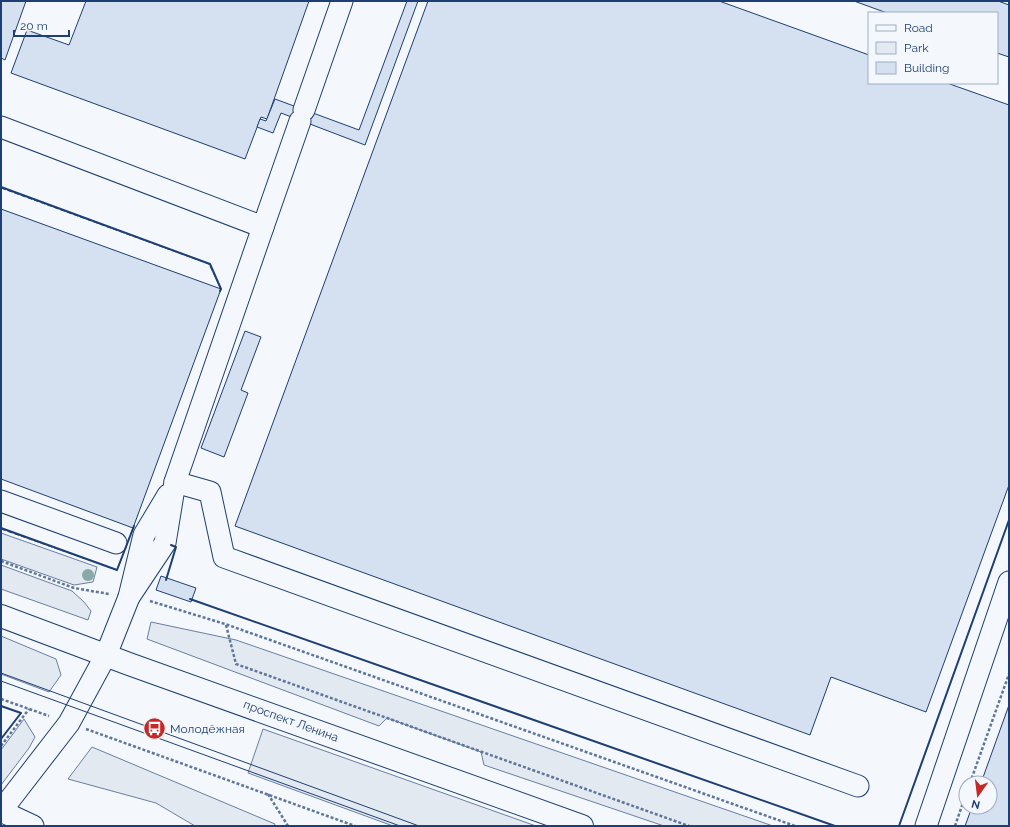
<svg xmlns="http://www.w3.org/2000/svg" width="1010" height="827" viewBox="0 0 1010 827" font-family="Raleway,sans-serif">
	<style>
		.green { fill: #e3e9f0; stroke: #687fa3 }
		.building { fill: #d5e0f0; stroke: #1d3f73 }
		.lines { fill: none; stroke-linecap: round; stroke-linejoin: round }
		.minor-casing { stroke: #1d3f73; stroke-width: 23 }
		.major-casing { stroke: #1d3f73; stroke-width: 24 }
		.path { stroke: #5e769c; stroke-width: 2.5; stroke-dasharray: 3 2; stroke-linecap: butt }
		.minor { stroke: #f4f7fb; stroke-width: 21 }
		.major { stroke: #f4f7fb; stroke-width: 22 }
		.tram { stroke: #1d3f73; stroke-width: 1 }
		.fence { stroke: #1d3f73; stroke-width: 1; stroke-dasharray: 5 2; stroke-linecap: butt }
		.wall { stroke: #1d3f73; stroke-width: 2 }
		.tree { fill: #86aba6 }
		.labels { text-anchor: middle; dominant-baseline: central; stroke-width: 3; stroke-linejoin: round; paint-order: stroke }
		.street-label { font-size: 12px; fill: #1d3f73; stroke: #f4f7fb }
		.poi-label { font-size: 12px; fill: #1d3f73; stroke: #f4f7fb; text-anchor: start }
	</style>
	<rect width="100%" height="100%" fill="#f4f7fb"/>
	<!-- green -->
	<g class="green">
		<polygon points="1,533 97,567 93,582 74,585 1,559"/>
		<polygon points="1,565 72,591 84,602 91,611 88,620 1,589"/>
		<polygon points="151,622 236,640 773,826 664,826 484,765 481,752 387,718 379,726 147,639"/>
		<polygon points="1,636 56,659 61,675 49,692 1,674"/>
		<polygon points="24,719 35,737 29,748 1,785 1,750"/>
		<polygon points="263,729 536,826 393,826 248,773"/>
		<polygon points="92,747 275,824 274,826 195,826 156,803 68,779"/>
	</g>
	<!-- building -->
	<g class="building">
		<polygon points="1,1 26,1 5,60 1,58"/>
		<polygon points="86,1 309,1 267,119 261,117 245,159 11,73 27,30 69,45"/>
		<polygon points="407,1 418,1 365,145 281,113 273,133 257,127 260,119 266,121 275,99 359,130"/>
		<polygon points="428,1 719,1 869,55 869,83 947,83 1009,105 1009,485 926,712 831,677 810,735 235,526"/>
		<polygon points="854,1 998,1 1009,5 1009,57 997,53 997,13 887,13"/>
		<polygon points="1,209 221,289 133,528 1,479"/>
		<polygon points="245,331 261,337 241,390 248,393 224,457 201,448"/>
		<polygon points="161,576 196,588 191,602 156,590"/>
		<polygon points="1009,705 1009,826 965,826 972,807 990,807 990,783 981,783"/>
	</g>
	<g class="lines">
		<defs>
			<g id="minor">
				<polyline points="304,110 342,1"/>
				<polyline points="1,127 263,227 300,121"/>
				<polyline points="175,482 210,492 224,557 858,786"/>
				<polyline points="1,501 116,543"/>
				<polyline points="129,597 165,543 175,482 263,227"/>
				<polyline points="1,811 69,723 106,655 129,597 144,535 168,495"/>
				<polyline points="1,811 33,826"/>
				<polyline points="926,826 1009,582"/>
			</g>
			<polyline id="major" points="1,616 129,664 582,826"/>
		</defs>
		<!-- minor casing -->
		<use href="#minor" class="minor-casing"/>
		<!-- major casing -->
		<use href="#major" class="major-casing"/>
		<!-- path -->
		<g class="path">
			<polyline points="1,561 74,588 109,594"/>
			<polyline points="150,601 225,624 795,826"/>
			<polyline points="226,625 236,664 689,826"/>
			<polyline points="1,699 49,716"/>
			<polyline points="86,729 355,826"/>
			<polyline points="1,746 29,709"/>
			<polyline points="970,783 1009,674"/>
			<polyline points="268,794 288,826"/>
			<polyline points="955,826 966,794"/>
		</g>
		<!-- minor -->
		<use href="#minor" class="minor"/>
		<!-- major -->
		<use href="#major" class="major"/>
		<!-- tram -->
		<g class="tram">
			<polyline points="1,673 419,826"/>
			<polyline points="1,681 400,826"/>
		</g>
		<!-- fence -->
		<g class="fence">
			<polyline points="1,188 209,264 221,289"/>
			<polyline points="1,529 117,570 133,528"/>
		</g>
		<!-- wall -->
		<g class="wall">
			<polyline points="1,187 210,264 221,289 220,291"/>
			<polyline points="1,528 117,570 134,526"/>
			<polyline points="166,580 176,547 171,545"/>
			<polyline points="190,599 835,826"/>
			<polyline points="1,706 21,713 1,739"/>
			<polyline points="899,826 1009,520"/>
		</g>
	</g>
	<!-- trees -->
	<circle class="tree" cx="88" cy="575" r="6"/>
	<!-- icons -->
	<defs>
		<symbol id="bus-disc" viewBox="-11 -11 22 22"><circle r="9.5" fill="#c62828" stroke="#f4f7fb"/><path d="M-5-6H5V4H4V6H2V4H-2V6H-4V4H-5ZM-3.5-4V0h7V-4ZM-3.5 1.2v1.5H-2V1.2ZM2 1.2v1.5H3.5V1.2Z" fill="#fff"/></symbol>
	</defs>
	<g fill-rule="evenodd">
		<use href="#bus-disc" x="142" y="716" width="25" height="25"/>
	</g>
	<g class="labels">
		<!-- street labels -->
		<g class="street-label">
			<text transform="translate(291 721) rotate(20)">проспект Ленина</text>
		</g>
		<!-- poi labels -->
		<g class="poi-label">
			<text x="170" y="729">Молодёжная</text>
		</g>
	</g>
	<!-- border -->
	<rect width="1010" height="827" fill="none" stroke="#1d3f73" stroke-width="4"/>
	<!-- legend -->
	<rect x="868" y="12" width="130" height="72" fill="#f4f7fb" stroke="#9eadc5"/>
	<rect x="876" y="25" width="20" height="6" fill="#f4f7fb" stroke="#9eadc5"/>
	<text x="904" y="32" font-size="12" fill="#1d3f73">Road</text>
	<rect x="876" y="42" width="20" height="12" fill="#e3e9f0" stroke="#9eadc5"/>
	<text x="904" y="52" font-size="12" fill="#1d3f73">Park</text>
	<rect x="876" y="62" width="20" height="12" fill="#d5e0f0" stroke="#9eadc5"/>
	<text x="904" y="72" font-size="12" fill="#1d3f73">Building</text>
	<!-- north arrow -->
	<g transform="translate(978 795) rotate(194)"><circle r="19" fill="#f4f7fb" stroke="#9eadc5"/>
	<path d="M0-3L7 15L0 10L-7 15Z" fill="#c62828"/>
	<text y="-6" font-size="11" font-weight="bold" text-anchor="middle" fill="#1d3f73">N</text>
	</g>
	<!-- scale -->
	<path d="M14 30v6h55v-6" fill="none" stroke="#1d3f73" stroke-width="2"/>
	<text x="20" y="30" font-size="12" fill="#1d3f73" stroke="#f4f7fb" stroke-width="3" paint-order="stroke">20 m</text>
</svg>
